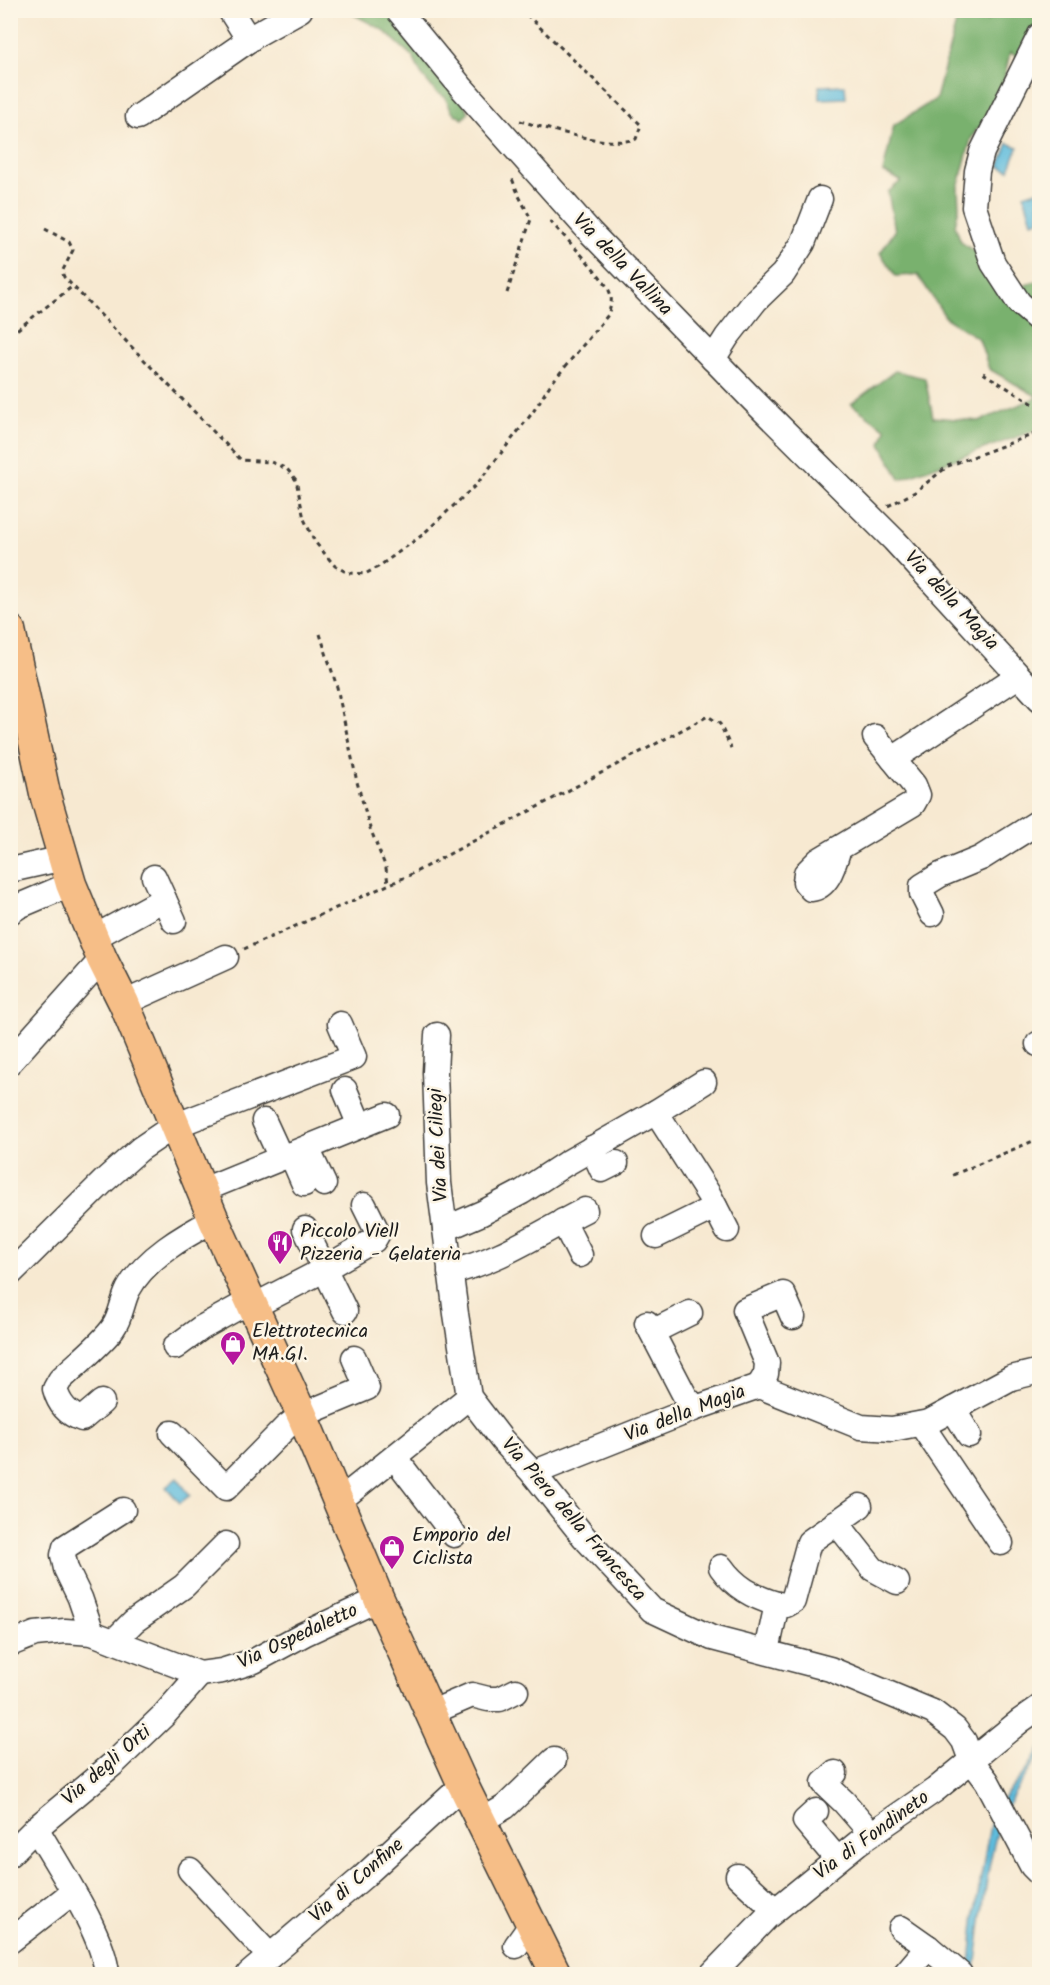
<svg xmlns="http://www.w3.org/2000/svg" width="1050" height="1985" viewBox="0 0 1050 1985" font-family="Kalam,sans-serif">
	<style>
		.forest { fill: #79b16e; stroke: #4a6645; stroke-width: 1.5 }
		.water { fill: #5fbcdd; stroke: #3e6c7c; stroke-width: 1.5 }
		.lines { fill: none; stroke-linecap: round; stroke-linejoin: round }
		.minor-casing { stroke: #3d3b37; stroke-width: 27 }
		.major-casing { stroke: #3d3b37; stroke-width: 33 }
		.path { stroke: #3d3b37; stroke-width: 3; stroke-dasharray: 4.5 4.5; stroke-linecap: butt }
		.minor { stroke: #fff; stroke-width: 24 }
		.major { stroke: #f6be87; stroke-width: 30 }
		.labels { text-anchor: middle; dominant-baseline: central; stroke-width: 5; stroke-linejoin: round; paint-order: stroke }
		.street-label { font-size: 20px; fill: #1c1c1c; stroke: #fcf5e5 }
		.poi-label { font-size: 20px; fill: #1c1c1c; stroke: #fcf5e5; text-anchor: start }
	</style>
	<rect width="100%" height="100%" fill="#fcf5e5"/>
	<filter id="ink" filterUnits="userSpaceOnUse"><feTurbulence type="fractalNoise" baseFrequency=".0167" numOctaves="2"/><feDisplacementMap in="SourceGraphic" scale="12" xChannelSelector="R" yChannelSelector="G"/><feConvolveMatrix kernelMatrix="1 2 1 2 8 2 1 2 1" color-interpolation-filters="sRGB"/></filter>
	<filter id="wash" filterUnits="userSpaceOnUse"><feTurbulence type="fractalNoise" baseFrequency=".008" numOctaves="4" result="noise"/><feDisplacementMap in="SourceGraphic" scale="24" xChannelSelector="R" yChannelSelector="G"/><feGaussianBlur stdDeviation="1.35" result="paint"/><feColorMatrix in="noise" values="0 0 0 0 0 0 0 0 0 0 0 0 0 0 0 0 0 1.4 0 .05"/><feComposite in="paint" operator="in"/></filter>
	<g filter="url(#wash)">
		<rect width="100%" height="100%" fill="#f7e9d1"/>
		<!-- forest -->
		<g class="forest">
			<polygon points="347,11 407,11 469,112 463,119 452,112 445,97 436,92 421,74 413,57 383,30"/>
			<polygon points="959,11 985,11 987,21 996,11 1039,11 1039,22 1019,58 1010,52 1004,80 987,126 977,129 971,139 958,188 959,208 955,225 961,242 974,251 1004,299 1028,284 1039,280 1039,429 900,479 881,444 886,429 851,404 895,371 925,378 933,417 979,421 1038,397 989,369 979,339 946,318 918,275 896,276 880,253 895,231 888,192 901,181 883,172 894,125 936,99"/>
		</g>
		<!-- water -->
		<g class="water">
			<polygon points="845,85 846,98 820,99 819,86"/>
			<polygon points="1008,143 1018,147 1009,170 999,166"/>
			<polygon points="1039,190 1039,220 1032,222 1024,195"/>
			<polygon points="177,1478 190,1495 180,1503 166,1487"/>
			<path d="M1039,1749V1755C1029,1772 1016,1789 1007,1806C986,1849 982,1926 974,1974H969L975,1912L990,1825L1003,1799L1028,1768Z"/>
		</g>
	</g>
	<g filter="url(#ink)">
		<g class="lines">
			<defs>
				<g id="minor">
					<polyline points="230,10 249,40"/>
					<polyline points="398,10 462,88 591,233 753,400 894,540 1040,699"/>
					<polyline points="1040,35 982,152 977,171 974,207 993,263 1019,303 1040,321"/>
					<polyline points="138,117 259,33 300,10"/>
					<polyline points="713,359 727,337 756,300 783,274 803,243 820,199"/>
					<polyline points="893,759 1018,676"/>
					<path d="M839,848C834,863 829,887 811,889L805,882L806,873L819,860L913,804L918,795L914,785L875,737"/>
					<polyline points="10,870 64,858"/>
					<polyline points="154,877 174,921"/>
					<polyline points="10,912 19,906 71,884"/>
					<polyline points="932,914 922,894 922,886 940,875 981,858 1040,821"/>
					<polyline points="93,938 164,899"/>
					<polyline points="124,1003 226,957"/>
					<polyline points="437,1035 435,1072 439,1183 456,1314 469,1397 502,1440 533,1473 584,1537 652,1610 712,1638 830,1669 933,1712 955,1729 964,1741 971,1760 987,1781 1032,1866 1040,1874"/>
					<polyline points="1038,1044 1040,1043"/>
					<polyline points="10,1062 102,959"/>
					<polyline points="345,1090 360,1126"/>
					<polyline points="656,1112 709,1195 727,1230"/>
					<polyline points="264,1121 281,1158"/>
					<polyline points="307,1148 324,1184"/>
					<polyline points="592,1148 602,1170 616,1163"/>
					<polyline points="291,1154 304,1184"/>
					<polyline points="203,1190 387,1115"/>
					<polyline points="563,1221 580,1255"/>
					<polyline points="305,1229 345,1311"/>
					<polyline points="445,1229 482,1213 522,1192 565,1164 656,1112 704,1082"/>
					<polyline points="656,1236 715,1207"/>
					<path d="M450,1272C498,1262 541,1232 585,1210"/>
					<polyline points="10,1274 105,1180 140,1149 174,1126 354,1057 340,1024"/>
					<polyline points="647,1323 685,1396 696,1408"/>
					<polyline points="652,1332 690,1313"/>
					<polyline points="175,1347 201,1328 237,1308 254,1306 312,1276 374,1240 378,1233 364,1205"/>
					<polyline points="759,1386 766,1374 767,1363 745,1310 783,1294 793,1317"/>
					<path d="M102,1402L82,1419C67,1414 59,1404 55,1389L60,1380C74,1366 102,1344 113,1328C121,1317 122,1302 128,1290C145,1258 184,1236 214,1220"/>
					<polyline points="953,1409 969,1435"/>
					<polyline points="921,1424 1001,1543"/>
					<polyline points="172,1433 226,1488 286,1427 302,1415 367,1388 354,1358"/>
					<polyline points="395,1458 454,1535"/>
					<polyline points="533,1473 696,1408 759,1386 861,1427 892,1429 929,1422 1011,1378 1040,1371"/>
					<polyline points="339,1501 469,1397"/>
					<polyline points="836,1522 873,1569 897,1582"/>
					<path d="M721,1567C735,1587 753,1597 777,1604L767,1651"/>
					<polyline points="777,1604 786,1605 793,1601 809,1542 860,1506"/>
					<polyline points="92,1633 80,1598 66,1569 63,1555 65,1547 123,1510"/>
					<polyline points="114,1641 134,1621 184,1586 226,1544"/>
					<polyline points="10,1644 35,1634 65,1631 92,1633 200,1674 222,1671 254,1661 304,1634 379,1599"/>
					<polyline points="430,1713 472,1695 488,1699 500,1699 516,1691"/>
					<polyline points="835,1773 824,1783 844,1802 871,1833"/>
					<polyline points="816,1811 805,1821 837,1859"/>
					<polyline points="481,1821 505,1807 554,1760"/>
					<path d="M36,1828C57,1865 104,1934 107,1974"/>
					<polyline points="10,1854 36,1828 113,1764 164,1715 200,1674"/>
					<polyline points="190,1870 270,1956"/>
					<polyline points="738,1876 775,1910"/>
					<polyline points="901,1928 928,1947 960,1974"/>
					<polyline points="10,1941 73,1892"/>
					<polyline points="516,1946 531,1925"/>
					<polyline points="249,1974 363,1877 463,1785"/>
					<polyline points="712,1974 767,1917 858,1843 935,1790 1020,1721 1040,1707"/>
					<polyline points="905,1974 928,1947"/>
				</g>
				<polyline id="major" points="10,630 46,798 71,884 102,959 124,1003 214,1220 302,1415 379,1599 463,1785 556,1974"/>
			</defs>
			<!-- minor casing -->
			<use href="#minor" class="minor-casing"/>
			<!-- major casing -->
			<use href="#major" class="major-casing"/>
			<!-- path -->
			<g class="path">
				<path d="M520,121C550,129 608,148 636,139L641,125L522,10"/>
				<path d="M45,229L69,242L73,250L62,272L64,277L241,460L271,462L287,469L296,480L304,519L315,542L335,566L348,573L365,574L378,567L421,536L477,484L533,412L550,385L608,315C610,308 613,301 610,293C604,276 564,237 550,221"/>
				<polyline points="507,293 531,219 519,196 511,176"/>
				<polyline points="10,335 73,286"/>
				<polyline points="983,373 1040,408"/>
				<polyline points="888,506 915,492 948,466 1040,432"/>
				<polyline points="320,634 337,687 357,782 370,828 386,868 388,884"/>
				<polyline points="244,949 408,876 708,716 720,724 731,748"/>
				<polyline points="953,1175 1040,1138"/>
			</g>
			<!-- minor -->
			<use href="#minor" class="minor"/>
			<!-- major -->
			<use href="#major" class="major"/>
		</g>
	</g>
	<!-- icons -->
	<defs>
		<symbol id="restaurant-pin" viewBox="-11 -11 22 30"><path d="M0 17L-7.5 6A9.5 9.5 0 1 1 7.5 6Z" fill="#b5179e" stroke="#fcf5e5"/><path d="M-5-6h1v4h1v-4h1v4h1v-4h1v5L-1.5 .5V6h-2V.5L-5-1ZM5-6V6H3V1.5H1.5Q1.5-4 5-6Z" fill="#fff"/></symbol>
		<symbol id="shop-pin" viewBox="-11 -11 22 30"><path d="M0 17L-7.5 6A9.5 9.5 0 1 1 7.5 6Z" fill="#b5179e" stroke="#fcf5e5"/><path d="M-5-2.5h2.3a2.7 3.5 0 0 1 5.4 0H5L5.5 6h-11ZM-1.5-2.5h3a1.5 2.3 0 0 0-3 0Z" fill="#fff"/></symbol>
	</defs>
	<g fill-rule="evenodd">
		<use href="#restaurant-pin" x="265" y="1228" width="30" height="40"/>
		<use href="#shop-pin" x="218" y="1329" width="30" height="40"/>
		<use href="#shop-pin" x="377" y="1533" width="30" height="40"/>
	</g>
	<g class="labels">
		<!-- street labels -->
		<g class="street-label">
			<text transform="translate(622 265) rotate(46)">Via della Vallina</text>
			<text transform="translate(951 601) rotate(47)">Via della Magia</text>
			<text transform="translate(439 1145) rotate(-93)">Via dei Ciliegi</text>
			<text transform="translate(685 1414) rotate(-21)">Via della Magia</text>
			<text transform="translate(573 1520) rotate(49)">Via Piero della Francesca</text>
			<text transform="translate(298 1637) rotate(-25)">Via Ospedaletto</text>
			<text transform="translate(107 1766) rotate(-41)">Via degli Orti</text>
			<text transform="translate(872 1836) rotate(-36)">Via di Fondineto</text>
			<text transform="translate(357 1881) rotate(-41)">Via di Confine</text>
		</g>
		<!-- poi labels -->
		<g class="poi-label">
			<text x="300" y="1232">Piccolo Viell<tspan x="300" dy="23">Pizzeria - Gelateria</tspan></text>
			<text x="252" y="1332">Elettrotecnica<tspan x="252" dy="23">MA.GI.</tspan></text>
			<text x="412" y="1536">Emporio del<tspan x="412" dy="23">Ciclista</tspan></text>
		</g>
	</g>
	<!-- margin -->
	<rect width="1050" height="1985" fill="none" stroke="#fcf5e5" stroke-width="36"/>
</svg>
